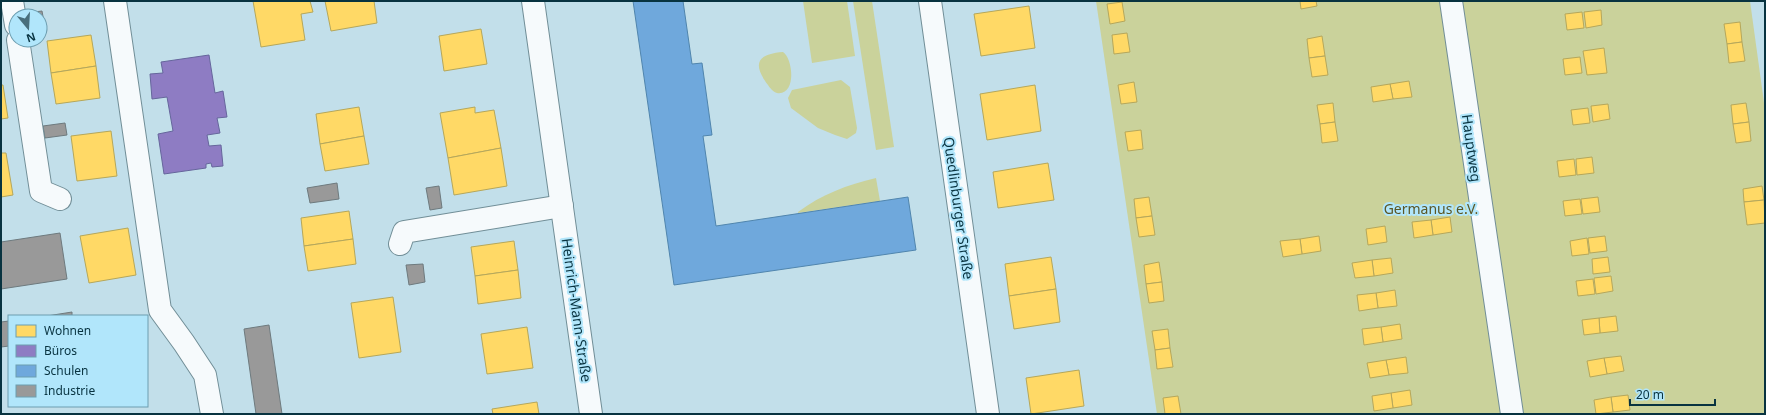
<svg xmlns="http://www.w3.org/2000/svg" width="1766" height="415" viewBox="0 0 1766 415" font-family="'Noto Sans',sans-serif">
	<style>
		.green { fill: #cad29b }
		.homes { fill: #ffd966; stroke: #b5a75b }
		.offices { fill: #8e7cc3; stroke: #66669c }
		.schools { fill: #6fa8dc; stroke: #5085ad }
		.industry { fill: #999; stroke: #6e7a7e }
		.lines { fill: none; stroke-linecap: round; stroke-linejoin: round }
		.minor-casing { stroke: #718e97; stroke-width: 24 }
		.minor { stroke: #f6fafc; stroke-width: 22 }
		.labels { text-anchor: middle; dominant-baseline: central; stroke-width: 4; stroke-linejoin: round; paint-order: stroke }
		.street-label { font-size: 14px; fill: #083340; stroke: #b1e6fb }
		.park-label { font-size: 14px; fill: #5a5625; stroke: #b1e6fb }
	</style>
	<rect width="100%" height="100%" fill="#c2dfea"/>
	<!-- green -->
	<g class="green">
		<polygon points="803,1 847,1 855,56 812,63"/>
		<polygon points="853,1 872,1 894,147 876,150"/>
		<polygon points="1096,1 1750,1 1765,110 1765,414 1157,414"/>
		<path d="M783,52C793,58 797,96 777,93C773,92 770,88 768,85C752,64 757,54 783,52Z"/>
		<polygon points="841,80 850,87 857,128 856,133 847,139 835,135 818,128 791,108 788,98 792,90"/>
		<path d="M876,178L880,201L798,213V212C822,194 847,185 876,178Z"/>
	</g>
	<!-- homes -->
	<g class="homes">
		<polygon points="253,1 310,1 313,12 301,14 305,40 261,47"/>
		<polygon points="325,1 374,1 377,23 331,31"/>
		<polygon points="1300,1 1316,1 1317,6 1301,9"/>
		<polygon points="1122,2 1125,21 1110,24 1107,4"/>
		<polygon points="1029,6 1035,48 981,56 974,14"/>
		<polygon points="1601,10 1602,25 1586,28 1584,12"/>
		<polygon points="1582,12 1584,28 1567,30 1565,14"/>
		<polygon points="1740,22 1742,42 1727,44 1724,24"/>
		<polygon points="481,29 487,64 444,71 439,36"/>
		<polygon points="1127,33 1130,52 1114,54 1112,35"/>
		<polygon points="91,35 96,66 51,73 47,41"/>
		<polygon points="1322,36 1325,56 1309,58 1307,39"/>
		<polygon points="1742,42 1745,61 1729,63 1727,44"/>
		<polygon points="1604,48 1607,73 1587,75 1583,51"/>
		<polygon points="1325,56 1328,75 1312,77 1309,58"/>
		<polygon points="1580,57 1582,73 1565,75 1563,59"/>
		<polygon points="96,66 100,98 56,104 51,73"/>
		<polygon points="1409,81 1412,97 1393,99 1390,84"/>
		<polygon points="1134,82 1137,102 1121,104 1118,85"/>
		<polygon points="1390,84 1393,99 1373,102 1371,87"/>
		<polygon points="1,85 3,85 8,118 1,119"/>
		<polygon points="1035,85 1041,131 987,140 980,94"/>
		<polygon points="1333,103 1335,122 1320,124 1317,105"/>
		<polygon points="1746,103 1749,122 1733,124 1731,105"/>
		<polygon points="1608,104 1610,119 1593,122 1591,106"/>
		<polygon points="359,107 364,136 320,144 316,114"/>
		<polygon points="475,107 475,113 494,110 501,148 448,158 440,113"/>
		<polygon points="1588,108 1590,123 1573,125 1571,110"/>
		<polygon points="1335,122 1338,141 1322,143 1320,124"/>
		<polygon points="1749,122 1751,141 1736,143 1733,124"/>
		<polygon points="1141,130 1143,149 1128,151 1125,132"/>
		<polygon points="111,131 117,176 77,181 71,136"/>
		<polygon points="364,136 369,164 325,171 320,144"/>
		<polygon points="501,148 507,186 454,195 448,158"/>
		<polygon points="1,153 6,153 13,195 1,197"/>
		<polygon points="1592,157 1594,173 1577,175 1576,159"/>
		<polygon points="1574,159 1576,175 1559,177 1557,161"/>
		<polygon points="1048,163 1054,200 998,208 993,172"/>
		<polygon points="1762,186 1764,200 1744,202 1743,189"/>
		<polygon points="1149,197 1152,216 1136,218 1134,199"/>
		<polygon points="1598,197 1600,212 1583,214 1581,199"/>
		<polygon points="1580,199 1582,214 1565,216 1563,201"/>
		<polygon points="1764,200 1765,223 1747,225 1744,202"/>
		<polygon points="349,211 353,239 304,246 301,218"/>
		<polygon points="1152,216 1155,235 1139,237 1136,218"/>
		<polygon points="1450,217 1452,232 1433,235 1431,220"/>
		<polygon points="1431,220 1433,235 1414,238 1412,222"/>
		<polygon points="1385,226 1387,242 1368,245 1366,229"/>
		<polygon points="128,228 136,275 89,283 80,236"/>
		<polygon points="1319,236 1321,251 1302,254 1300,239"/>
		<polygon points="1605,236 1607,251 1590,253 1588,238"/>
		<polygon points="1587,238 1589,254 1572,256 1570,241"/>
		<polygon points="353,239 356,264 308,271 304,246"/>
		<polygon points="1300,239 1302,254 1283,257 1280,241"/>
		<polygon points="514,241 518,270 475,276 471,247"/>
		<polygon points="1051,257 1056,289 1009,296 1005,264"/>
		<polygon points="1608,257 1610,272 1593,274 1592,259"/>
		<polygon points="1391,258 1393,273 1374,276 1372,260"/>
		<polygon points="1372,260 1374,276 1355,278 1352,263"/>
		<polygon points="1159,262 1162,282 1146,284 1144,265"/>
		<polygon points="518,270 521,298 478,304 475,276"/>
		<polygon points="1611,276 1613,291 1596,294 1594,278"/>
		<polygon points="1593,279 1595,294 1578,296 1576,281"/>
		<polygon points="1162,282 1164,301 1149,303 1146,284"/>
		<polygon points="1056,289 1060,322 1014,329 1009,296"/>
		<polygon points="1395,290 1397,306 1378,308 1376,293"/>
		<polygon points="1376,293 1378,308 1359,311 1357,295"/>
		<polygon points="393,297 401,352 359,358 351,303"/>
		<polygon points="1616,316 1618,331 1600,333 1599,318"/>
		<polygon points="1599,318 1600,333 1584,335 1582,320"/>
		<polygon points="1400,324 1402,339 1383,342 1381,327"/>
		<polygon points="527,327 533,368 487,374 481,334"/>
		<polygon points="1381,327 1383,342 1364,345 1362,329"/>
		<polygon points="1168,329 1170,348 1155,350 1152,331"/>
		<polygon points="1170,348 1173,367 1157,369 1155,350"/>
		<polygon points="1621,356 1624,371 1607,374 1604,358"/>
		<polygon points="1406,357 1408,373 1389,375 1386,360"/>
		<polygon points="1604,358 1607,374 1590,377 1587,361"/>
		<polygon points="1386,360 1389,375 1370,378 1367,363"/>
		<polygon points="1079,370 1084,406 1031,414 1026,378"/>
		<polygon points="1410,390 1412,405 1393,408 1391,393"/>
		<polygon points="1391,393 1393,408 1374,411 1372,396"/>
		<polygon points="1628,395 1630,410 1613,412 1611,397"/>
		<polygon points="1178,396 1181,414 1165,414 1163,398"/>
		<polygon points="1611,397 1613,412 1596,414 1594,400"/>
		<polygon points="537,402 539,414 493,414 492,409"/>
	</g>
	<!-- offices -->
	<polygon class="offices" points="209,55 215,93 223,91 227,117 217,118 220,133 207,135 209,146 221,145 223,166 212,167 211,163 206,164 206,168 164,174 158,134 173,131 167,97 152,99 150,74 163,73 161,62"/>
	<!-- schools -->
	<polygon class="schools" points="633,1 683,1 692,64 702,63 712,135 703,136 716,226 908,197 916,250 674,285"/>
	<!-- industry -->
	<g class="industry">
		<polygon points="42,11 46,33 40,34 40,16 27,16 27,13"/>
		<polygon points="65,123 67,135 45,138 43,126"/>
		<polygon points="337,183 339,199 310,203 307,188"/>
		<polygon points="439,186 442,208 430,210 426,188"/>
		<polygon points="60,233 67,279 1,289 1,242"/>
		<polygon points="423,264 425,282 409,285 406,265"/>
		<polygon points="72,312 72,316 47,316"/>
		<polygon points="9,321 9,346 1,347 1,322"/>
		<polygon points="269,325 282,414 256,414 244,329"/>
	</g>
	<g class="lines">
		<defs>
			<g id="minor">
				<polyline points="12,1 16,25"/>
				<polyline points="115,1 160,310 184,343 205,375 212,414"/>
				<polyline points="533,1 591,414"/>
				<polyline points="930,1 988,414"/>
				<polyline points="1451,1 1512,414"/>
				<polyline points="18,40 41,191 60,199"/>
				<polyline points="400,244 404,232 562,206"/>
			</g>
		</defs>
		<!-- minor casing -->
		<use href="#minor" class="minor-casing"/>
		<!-- minor -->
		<use href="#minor" class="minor"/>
	</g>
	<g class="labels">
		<!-- street labels -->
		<g class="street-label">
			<text transform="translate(1472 148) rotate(82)">Hauptweg</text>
			<text transform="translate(959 208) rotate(82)">Quedlinburger Straße</text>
			<text transform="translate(577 310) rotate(82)">Heinrich-Mann-Straße</text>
		</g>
		<!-- park labels -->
		<g class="park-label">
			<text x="1431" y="208">Germanus e.V.</text>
		</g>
	</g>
	<!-- border -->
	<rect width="1766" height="415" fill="none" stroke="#083340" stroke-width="4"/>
	<!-- legend -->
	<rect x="8" y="315" width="140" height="92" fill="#b1e6fb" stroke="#6d9eb0"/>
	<rect x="16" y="325" width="20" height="12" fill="#ffd966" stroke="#6d9eb0"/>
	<text x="44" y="335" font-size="12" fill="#083340">Wohnen</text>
	<rect x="16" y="345" width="20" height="12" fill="#8e7cc3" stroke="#6d9eb0"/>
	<text x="44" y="355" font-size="12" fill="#083340">Büros</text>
	<rect x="16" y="365" width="20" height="12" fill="#6fa8dc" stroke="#6d9eb0"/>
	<text x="44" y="375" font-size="12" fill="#083340">Schulen</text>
	<rect x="16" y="385" width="20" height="12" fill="#999999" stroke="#6d9eb0"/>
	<text x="44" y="395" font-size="12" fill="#083340">Industrie</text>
	<!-- north arrow -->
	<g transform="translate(28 28) rotate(162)"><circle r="19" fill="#b1e6fb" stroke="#6d9eb0"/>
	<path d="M0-3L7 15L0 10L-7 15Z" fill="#496f7c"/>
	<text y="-6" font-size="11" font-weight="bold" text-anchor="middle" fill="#083340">N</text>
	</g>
	<!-- scale -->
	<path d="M1630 399v6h85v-6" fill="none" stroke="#083340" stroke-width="2"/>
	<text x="1636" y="399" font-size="12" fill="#083340" stroke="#b1e6fb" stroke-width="3" paint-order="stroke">20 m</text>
</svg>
